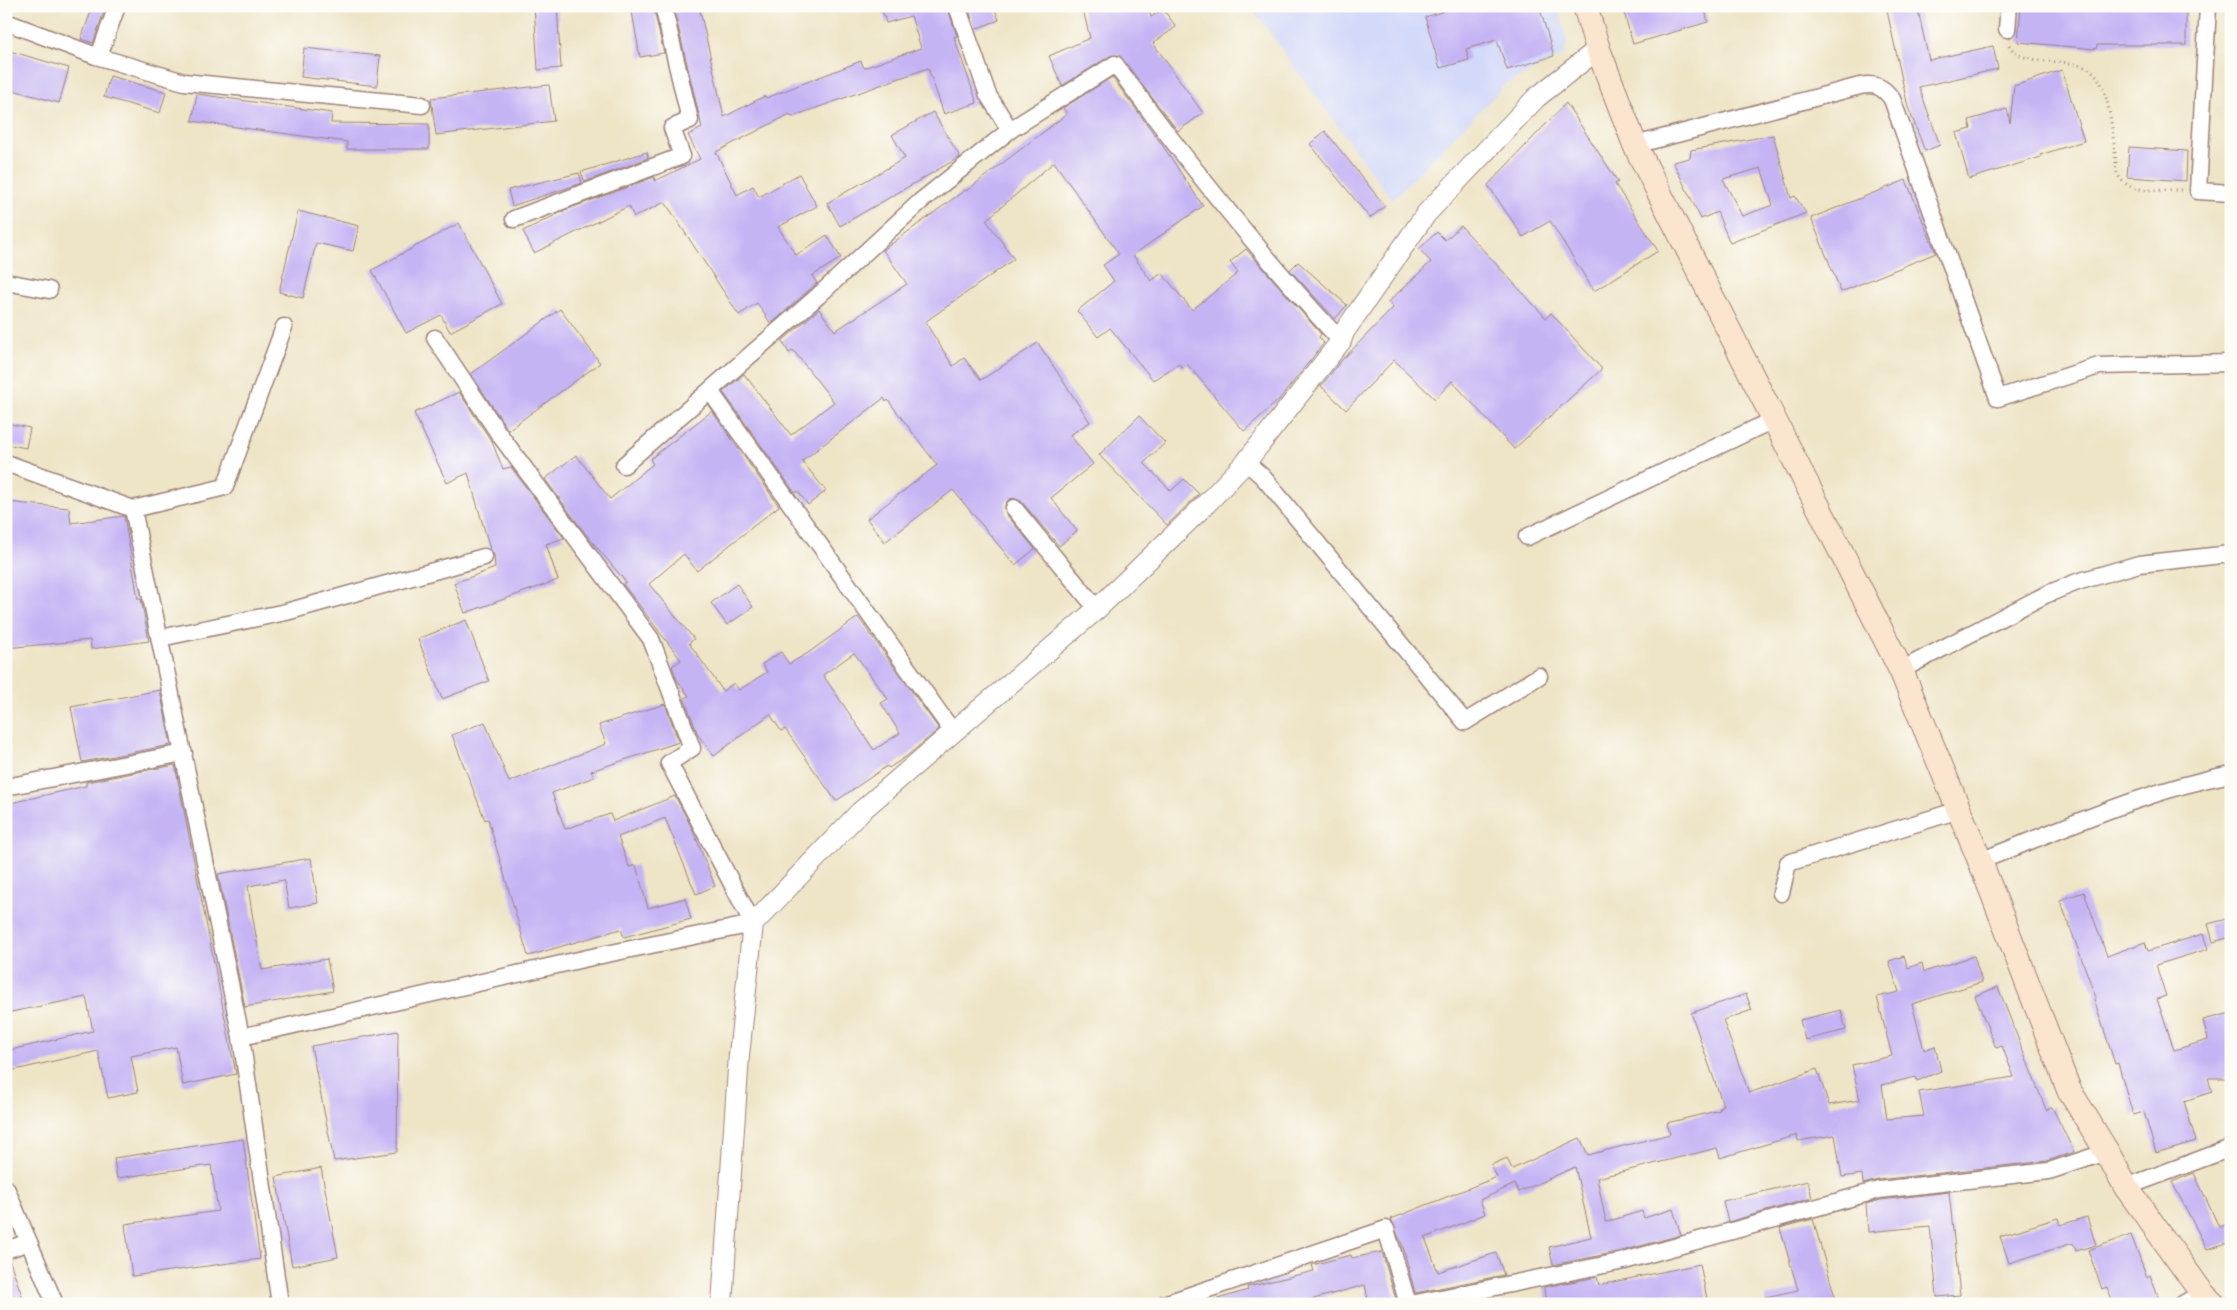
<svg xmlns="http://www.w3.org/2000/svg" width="2237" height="1310" viewBox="0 0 2237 1310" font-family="Alegreya,serif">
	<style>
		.built { fill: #d3d9f9 }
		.building { fill: #c4b4f4; fill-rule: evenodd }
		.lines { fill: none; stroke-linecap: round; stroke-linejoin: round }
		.minor-casing { stroke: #9c8278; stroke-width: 19 }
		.tertiary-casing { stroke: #9c8278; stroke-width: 22 }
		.secondary-casing { stroke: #9c8278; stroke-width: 26 }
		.path { stroke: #9c8278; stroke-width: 3; stroke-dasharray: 1 4; stroke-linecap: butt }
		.minor { stroke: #fff; stroke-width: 16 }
		.tertiary { stroke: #fff; stroke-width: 20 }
		.secondary { stroke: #fbe5cf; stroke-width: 24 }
	</style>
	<rect width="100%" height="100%" fill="#fdfcf7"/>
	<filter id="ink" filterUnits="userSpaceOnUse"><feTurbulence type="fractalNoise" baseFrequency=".02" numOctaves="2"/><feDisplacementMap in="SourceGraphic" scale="10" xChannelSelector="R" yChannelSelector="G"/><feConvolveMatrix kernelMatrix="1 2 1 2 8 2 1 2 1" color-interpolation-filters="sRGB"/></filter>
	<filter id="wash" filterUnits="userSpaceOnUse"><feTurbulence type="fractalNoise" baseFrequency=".0096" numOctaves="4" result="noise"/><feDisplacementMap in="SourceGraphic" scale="20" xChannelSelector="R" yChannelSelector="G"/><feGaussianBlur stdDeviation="1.12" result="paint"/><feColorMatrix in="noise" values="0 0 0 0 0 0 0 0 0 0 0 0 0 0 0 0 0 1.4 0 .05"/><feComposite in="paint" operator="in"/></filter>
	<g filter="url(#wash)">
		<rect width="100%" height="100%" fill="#eee4c6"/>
		<!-- built -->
		<polygon class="built" points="1250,6 1558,6 1567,42 1563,55 1506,84 1392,200"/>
		<g id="blocks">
			<!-- building -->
			<g class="building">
				<polygon points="93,6 106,6 93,43 81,39"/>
				<polygon points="534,6 557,6 561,68 538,70"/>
				<polygon points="631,6 653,6 664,53 640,57"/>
				<polygon points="683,6 699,6 724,117 765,96 766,98 861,61 864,68 921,48 911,16 886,23 881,6 947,6 957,36 954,37 977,103 944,114 928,68 791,117 790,114 716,152 737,195 753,186 759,197 799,174 817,206 778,227 796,255 827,235 841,258 812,276 817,283 771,324 757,303 739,315 665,202 634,217 629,206 534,253 523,231 568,209 654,177 655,181 700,159 688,135 702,128 674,9"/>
				<polygon points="968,6 994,6 999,20 975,29"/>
				<polygon points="1082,6 1148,6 1151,17 1163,9 1176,27 1153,43 1203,113 1178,131 1119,55 1110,56 1062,86 1049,56 1090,38"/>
				<polygon points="1461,6 1539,6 1554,56 1507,70 1497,40 1466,49 1469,60 1440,68 1425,17"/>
				<polygon points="1622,6 1704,6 1708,22 1633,44"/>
				<polygon points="1886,6 1917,6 1929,60 1993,46 1998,69 1919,87 1940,145 1925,151 1908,107"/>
				<polygon points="2021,6 2186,6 2186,45 2097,45 2096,49 2018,42"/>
				<polygon points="304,48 380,56 377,86 301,77"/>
				<polygon points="6,50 69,68 59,103 6,88"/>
				<polygon points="2062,70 2084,141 2040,155 2041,157 1969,179 1956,133 1971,129 1969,120 2007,109 2010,123 2014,86"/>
				<polygon points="110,76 166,92 160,113 104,97"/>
				<polygon points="1112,77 1161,143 1203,206 1133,255 1151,281 1162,273 1192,310 1238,273 1230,262 1246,249 1321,334 1319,337 1324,343 1279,400 1244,431 1187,364 1182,368 1179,364 1153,380 1110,328 1098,337 1077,311 1114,281 1103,265 1119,254 1054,162 986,220 1014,259 925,322 953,366 964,358 981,380 1038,343 1090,422 1070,435 1093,464 1051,498 1077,531 1059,546 1021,501 1013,498 1008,500 1005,505 1006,514 1035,549 1015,565 953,490 885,542 867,519 937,465 888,400 886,402 884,398 802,461 826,491 808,505 798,491 795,493 723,392 744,374 791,435 834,402 793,350 789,353 782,341 819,309 835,331 907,284 883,250 965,190 966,191 1067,114 1063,108"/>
				<polygon points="549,85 554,121 436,135 431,98"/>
				<polygon points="197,94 332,113 331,123 429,124 429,149 347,149 347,142 192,121"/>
				<polygon points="1566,103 1618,182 1615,184 1658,251 1594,291 1550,221 1523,237 1488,185"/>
				<polygon points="933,112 960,157 840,226 827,203 905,158 892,135"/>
				<polygon points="1325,131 1385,206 1370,218 1310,144"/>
				<path d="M1773,135L1791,198L1795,196L1806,213L1730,243L1717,212L1701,219L1673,162L1690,158L1691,150ZM1761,168L1773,205L1742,216L1723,179Z"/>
				<polygon points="2129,147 2187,151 2186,181 2127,177"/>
				<polygon points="647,152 648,158 585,182 581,172"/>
				<polygon points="579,173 582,183 512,206 508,190"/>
				<polygon points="1906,180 1936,253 1841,292 1811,218"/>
				<polygon points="298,211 359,226 353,251 316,243 303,298 279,292"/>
				<polygon points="459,223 502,304 450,332 441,315 406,333 372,270"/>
				<polygon points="1461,226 1546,318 1551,313 1602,369 1514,449 1452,381 1435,399 1394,360 1346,410 1321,386 1340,362 1393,308 1388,302 1431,262 1419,249 1437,232 1445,240"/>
				<polygon points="1298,262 1347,305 1335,319 1290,270"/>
				<polygon points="560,309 600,363 508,430 471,374"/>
				<polygon points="459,392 492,442 503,469 511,467 564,538 546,544 558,580 465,613 454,583 495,568 494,555 490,549 468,473 447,483 414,413"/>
				<path d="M712,411L779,506L697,571L684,554L649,584L694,639L689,643L723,691L734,683L739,690L767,672L762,664L781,652L789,664L808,653L858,617L939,729L907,756L889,768L887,766L836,801L785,729L781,731L770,714L714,756L698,735L684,698L689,696L677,680L672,666L681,660L623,584L626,582L584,532L545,479L576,455L610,499L653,464L650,459ZM854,653L888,699L881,703L900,733L874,750L823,675Z"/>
				<polygon points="1139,416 1165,443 1144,463 1171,491 1184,479 1199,494 1167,525 1099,455"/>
				<polygon points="6,423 30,428 26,448 6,444"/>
				<polygon points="6,502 69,508 71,523 124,516 138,599 141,599 149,641 91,649 90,640 6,648"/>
				<polygon points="737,584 753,607 727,625 711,603"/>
				<polygon points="466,620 489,681 442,699 418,639"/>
				<polygon points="160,690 171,745 82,762 71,707"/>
				<polygon points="665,704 679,742 591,771 594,777 552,793 565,829 610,814 613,821 675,796 692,828 715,886 696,894 665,818 618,837 629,867 636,865 648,908 685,898 691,919 624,937 621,929 528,956 488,819 485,820 452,735 485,722 509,782 606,744 599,725"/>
				<polygon points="175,765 236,1074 183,1085 176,1047 131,1056 138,1092 108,1098 98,1051 6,1072 6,1051 93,1031 86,997 6,1013 6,804 86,786 86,782"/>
				<polygon points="311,858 318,903 289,908 284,880 248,886 252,913 262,970 327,959 333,991 245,1007 218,874"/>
				<polygon points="2084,892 2107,956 2145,942 2148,951 2203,934 2208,949 2156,965 2166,996 2157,999 2174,1050 2208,1040 2203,1020 2231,1013 2231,1078 2208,1078 2212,1092 2184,1101 2196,1141 2156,1153 2144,1112 2133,1115 2118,1063 2115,1064 2094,999 2096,998 2060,900"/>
				<polygon points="2231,918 2231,937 2213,942 2208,924"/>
				<polygon points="1904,956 1908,968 1922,963 1924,972 1974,956 1982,982 1912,1004 1924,1050 1935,1046 1941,1071 1917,1081 1916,1077 1882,1085 1887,1119 1924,1116 1919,1092 2014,1077 2002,1046 1996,1048 1975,996 1998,987 2046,1110 2052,1107 2074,1152 2047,1161 1878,1180 1863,1184 1862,1174 1842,1177 1835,1135 1798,1141 1797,1135 1720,1158 1717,1148 1597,1178 1606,1222 1642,1211 1644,1218 1673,1209 1681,1235 1622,1251 1553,1265 1549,1247 1591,1237 1575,1167 1519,1192 1515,1184 1480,1200 1485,1214 1425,1238 1438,1272 1496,1253 1504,1275 1415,1293 1403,1247 1391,1219 1497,1177 1491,1165 1507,1158 1512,1169 1580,1138 1588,1155 1670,1134 1667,1123 1720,1110 1719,1107 1723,1105 1691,1013 1746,994 1752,1010 1723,1020 1749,1093 1817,1069 1829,1105 1860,1100 1852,1065 1892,1056 1877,997 1899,992 1889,961"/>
				<polygon points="1841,1010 1846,1030 1805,1040 1800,1020"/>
				<polygon points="398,1031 397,1152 334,1161 311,1046"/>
				<polygon points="243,1139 260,1259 132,1276 125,1224 218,1211 211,1165 117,1178 114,1158"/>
				<polygon points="321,1168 338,1257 292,1266 276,1177"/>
				<polygon points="2194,1173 2219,1227 2231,1223 2231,1242 2207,1249 2172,1182"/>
				<polygon points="1808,1181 1812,1198 1728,1222 1723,1201"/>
				<polygon points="1949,1192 1960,1295 1937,1297 1930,1226 1868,1232 1866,1204 1881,1200"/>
				<polygon points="2087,1217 2096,1245 2076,1251 2073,1243 2009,1263 2000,1236 2058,1218 2060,1225"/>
				<polygon points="1813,1219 1837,1304 1765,1304 1765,1297 1798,1290 1780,1228"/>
				<polygon points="2131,1235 2147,1277 2150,1275 2161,1304 2113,1304 2107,1287 2102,1289 2088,1250"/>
				<polygon points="1382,1252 1397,1303 1369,1304 1365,1285 1295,1304 1215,1304 1214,1300 1248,1290 1247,1287 1314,1271 1312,1265 1351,1255 1352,1258"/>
				<polygon points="9,1259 25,1304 6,1304 6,1260"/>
				<polygon points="1700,1264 1708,1304 1546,1304 1544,1287 1597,1277 1599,1285"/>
			</g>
		</g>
	</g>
	<g filter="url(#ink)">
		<use href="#blocks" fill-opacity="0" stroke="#9c8278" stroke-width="1"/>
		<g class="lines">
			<defs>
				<g id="minor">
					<polyline points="957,6 988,95 1010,130"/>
					<polyline points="2208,6 2198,191 2231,193"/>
					<polyline points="6,22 96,56 184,82 422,105"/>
					<polyline points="2007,29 2009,6"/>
					<polyline points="99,56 117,6"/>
					<path d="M1635,145L1860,86C1876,83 1883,87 1892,99L1998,398L2099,366L2231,363"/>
					<polyline points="514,219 682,156 672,128 690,120 663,6"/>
					<polyline points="6,282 49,290"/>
					<polyline points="710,391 953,732"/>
					<polyline points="1246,462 1263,477 1465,722 1539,676"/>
					<polyline points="6,463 133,509 241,1037 280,1304"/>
					<path d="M624,465L818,296L921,201L1010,130L1115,64C1186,161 1260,254 1341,341"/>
					<polyline points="1014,508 1097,609"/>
					<polyline points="133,509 225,487 284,327"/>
					<polyline points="1527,537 1773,420"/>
					<polyline points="160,638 286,612 484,557"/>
					<polyline points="1901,670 2045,595 2077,582 2139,564 2231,554"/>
					<polyline points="6,787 184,753"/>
					<path d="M1980,861C2062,829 2144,791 2231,774"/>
					<polyline points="1781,893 1788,863 1959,810"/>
					<polyline points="241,1037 592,957 753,924 669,763 692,748 651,639 499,434 435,338"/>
					<polyline points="2126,1187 2231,1148"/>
					<polyline points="6,1188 55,1304"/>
					<polyline points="6,1250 29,1242"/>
					<polyline points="1164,1304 1386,1229 1408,1304"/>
					<polyline points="1411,1304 1624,1261 1879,1190 2049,1171 2107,1152"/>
					<polyline points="2183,1304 2202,1293"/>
				</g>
				<polyline id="tertiary" points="722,1304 739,1055 753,924 860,812 1097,609 1206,504 1246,462 1341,341 1344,332 1426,214 1536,98 1598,49"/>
				<polyline id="secondary" points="1585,6 1598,49 1635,145 1901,670 1980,861 2069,1090 2107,1152 2126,1187 2202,1293 2213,1304"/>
			</defs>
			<!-- minor casing -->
			<use href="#minor" class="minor-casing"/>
			<!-- tertiary casing -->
			<use href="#tertiary" class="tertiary-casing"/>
			<!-- secondary casing -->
			<use href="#secondary" class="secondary-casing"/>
			<!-- path -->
			<path class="path" d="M2009,45C2024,72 2082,51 2098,78C2111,98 2114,147 2117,172C2125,196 2161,189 2182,190"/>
			<!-- minor -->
			<use href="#minor" class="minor"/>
			<!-- tertiary -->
			<use href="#tertiary" class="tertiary"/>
			<!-- secondary -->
			<use href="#secondary" class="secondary"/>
		</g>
	</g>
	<!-- margin -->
	<rect width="2237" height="1310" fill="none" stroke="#fdfcf7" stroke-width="25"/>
</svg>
